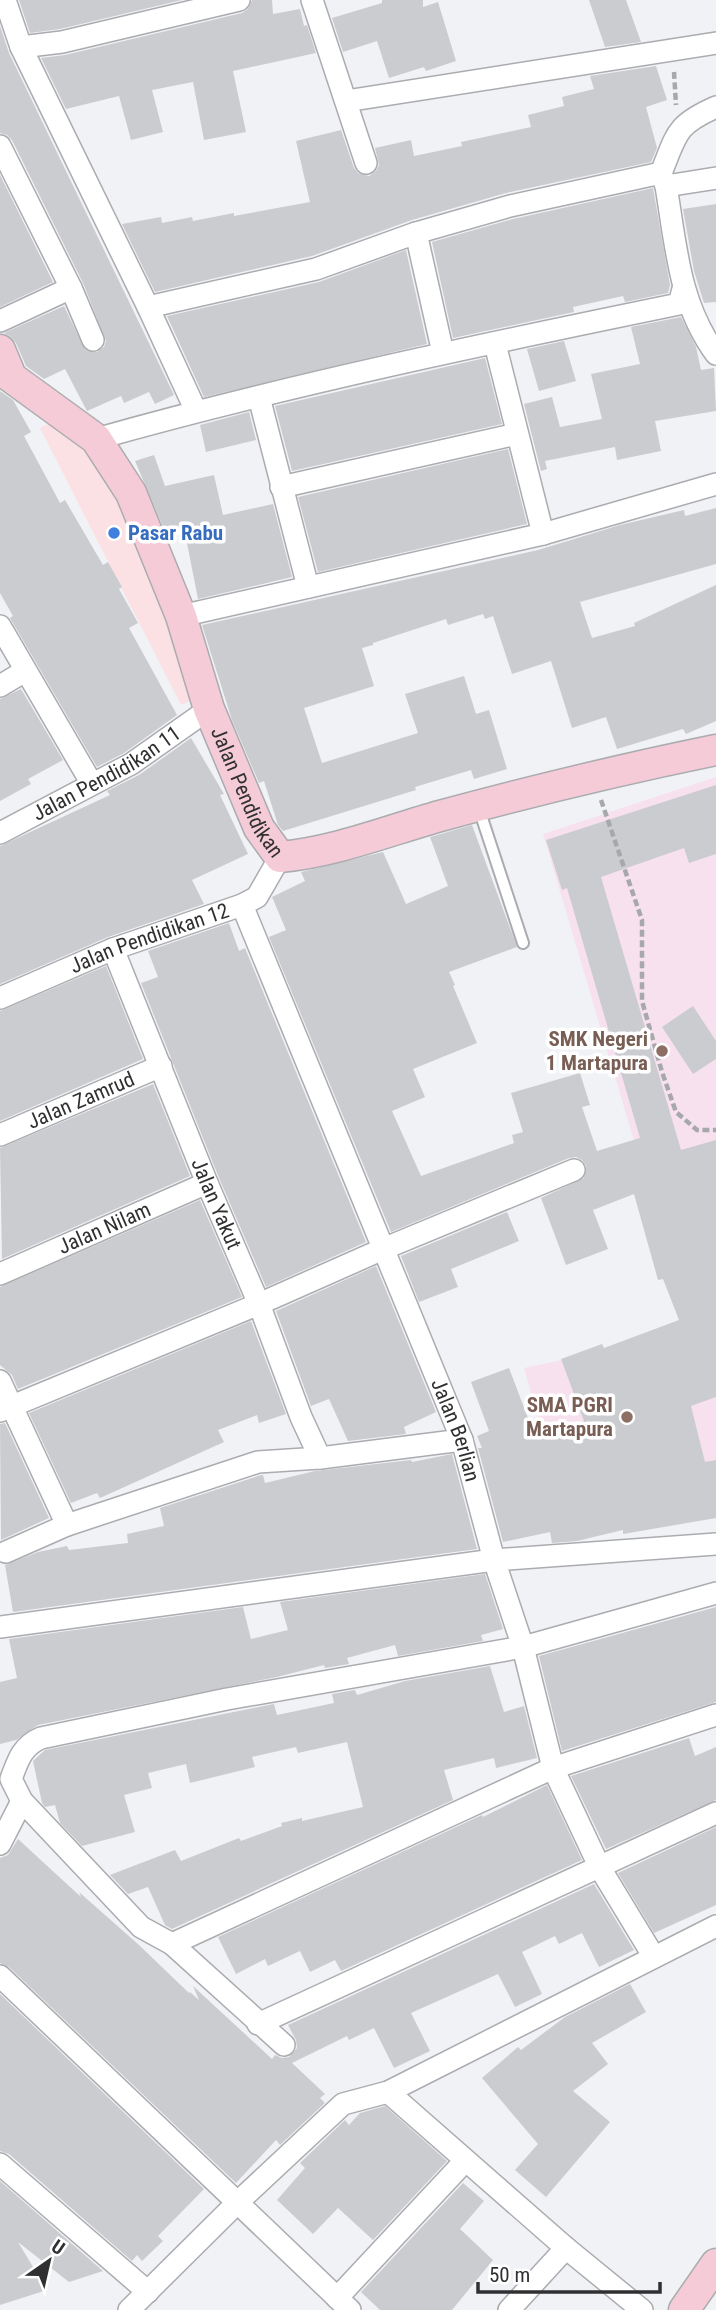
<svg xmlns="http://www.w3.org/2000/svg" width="716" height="2310" viewBox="0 0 716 2310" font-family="'Roboto Condensed',sans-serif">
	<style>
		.commercial { fill: #fce1e4 }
		.education { fill: #f7e1ef }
		.building { fill: #cbcccf }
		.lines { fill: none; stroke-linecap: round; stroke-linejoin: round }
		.lane-casing { stroke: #abacb0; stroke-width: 14 }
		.street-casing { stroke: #abacb0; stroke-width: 24 }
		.secondary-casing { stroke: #abacb0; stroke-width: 33 }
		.path { stroke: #a7a8ab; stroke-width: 4.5; stroke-dasharray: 7 3.5; stroke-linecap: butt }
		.lane { stroke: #fff; stroke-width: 10 }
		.street { stroke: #fff; stroke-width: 21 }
		.secondary { stroke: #f4cbd6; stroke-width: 30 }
		.shop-dot { fill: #3f7fe0; stroke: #fff; stroke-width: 2.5 }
		.education-dot { fill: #8d6e63; stroke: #fff; stroke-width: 2.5 }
		.labels { text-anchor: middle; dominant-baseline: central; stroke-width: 7; stroke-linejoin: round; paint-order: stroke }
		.shop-label { font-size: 21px; font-weight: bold; fill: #366cbe; stroke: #fff; text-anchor: start }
		.street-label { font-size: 21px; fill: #303032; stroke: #fff }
		.education-label { font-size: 21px; font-weight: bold; fill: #785e54; stroke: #fff; text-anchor: end }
	</style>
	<rect width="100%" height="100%" fill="#f1f2f6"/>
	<!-- commercial -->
	<polygon class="commercial" points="58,419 82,438 121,499 148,567 195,699 181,705 40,428"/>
	<!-- education -->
	<polygon class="education" points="716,777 716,1467 559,1492 524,1368 691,1333 543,834"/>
	<!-- building -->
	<g class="building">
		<polygon points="19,0 182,0 60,29 30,33"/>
		<polygon points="252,0 272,0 273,14 300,9 304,26 307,25 316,53 233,71 246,132 204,140 193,82 152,90 163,132 131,140 119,96 66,109 41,58 65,55 242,13 248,9"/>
		<polygon points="382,0 423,0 423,7 438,2 456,61 426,71 424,67 389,78 377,41 343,52 332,18 382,3"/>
		<polygon points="589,0 626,0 641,42 605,47"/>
		<polygon points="0,26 9,53 174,395 155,404 149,392 124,403 121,396 87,411 65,369 44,379 26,366 16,343 11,337 4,333 64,306 85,350 97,352 104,347 106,341 83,283 12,140 7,135 0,133"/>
		<polygon points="656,66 667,100 646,107 657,148 651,162 506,193 412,220 312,256 155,292 122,224 161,217 162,223 192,217 193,221 234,213 234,216 310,202 296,141 341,130 354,168 358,173 369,176 376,171 379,165 375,148 411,140 414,156 462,146 461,142 531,127 528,115 564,106 562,97 594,89 590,76"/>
		<polygon points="0,175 53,282 0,307"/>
		<polygon points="653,188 670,285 668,293 625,302 623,296 573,307 574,312 453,338 432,242 513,219"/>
		<polygon points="716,204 716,302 704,303 694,271 683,209"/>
		<polygon points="406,250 427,344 204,397 167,316 319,282"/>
		<polygon points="681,317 696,347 701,370 714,368 716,411 655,421 661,451 617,460 615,447 545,461 547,469 541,471 524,404 552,397 560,427 602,419 591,374 640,364 631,327"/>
		<polygon points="564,341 576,381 539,391 527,349"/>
		<polygon points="485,358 502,424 292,471 275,406"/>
		<polygon points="0,391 13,400 31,432 24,436 60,503 65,500 103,565 108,562 122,587 119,589 138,623 129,628 177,715 124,753 97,767 10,618 13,616 0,593"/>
		<polygon points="249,412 256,440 206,452 200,425"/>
		<polygon points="508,449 527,524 318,572 298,497"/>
		<polygon points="154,455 165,486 214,475 223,515 273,504 292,577 198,599 184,528 166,534 135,461"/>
		<polygon points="716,508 716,564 580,602 592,638 635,626 634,623 716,585 716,721 686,734 683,729 617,749 606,717 572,728 551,661 512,674 493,616 485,619 483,614 448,625 446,619 373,643 373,645 362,648 374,686 304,708 322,763 418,733 405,694 464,676 476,714 489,710 507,769 474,779 471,770 415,787 416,790 283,831 278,825 264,781 259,783 232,720 202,625 538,550 620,525 684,510 685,516"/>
		<polygon points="21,689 63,760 28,779 31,784 0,801 0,699"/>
		<polygon points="191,738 224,794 220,795 248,854 192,880 204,904 108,937 0,984 0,846 110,795 107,791 139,775"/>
		<polygon points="716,785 716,854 689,863 684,848 601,877 681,1150 716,1140 716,1397 691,1406 705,1462 716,1460 716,1518 623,1534 623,1530 577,1541 552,1543 550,1532 503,1542 478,1448 482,1448 477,1436 489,1431 471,1382 509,1368 534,1434 584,1421 561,1359 602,1344 604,1348 679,1320 663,1279 658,1280 634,1194 593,1210 608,1249 566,1265 541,1198 584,1178 586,1166 582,1160 576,1157 569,1158 391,1232 269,937 286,930 272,897 305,881 301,872 383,852 406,904 448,886 430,837 472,825 517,947 449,972 455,985 453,986 477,1043 413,1069 425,1097 392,1111 421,1176 514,1143 512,1135 523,1132 511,1093 580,1073 590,1105 582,1107 597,1151 640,1138 567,888 562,890 546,840"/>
		<polygon points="229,923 239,951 245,948 366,1242 266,1287 219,1178 141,983 158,977 148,951"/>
		<polygon points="106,966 143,1059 0,1121 0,1011"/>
		<polygon points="693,1006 716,1041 716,1059 693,1074 662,1027"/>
		<polygon points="153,1084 190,1176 2,1259 0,1148"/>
		<polygon points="200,1200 242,1297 18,1389 12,1375 0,1365 0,1287"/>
		<polygon points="507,1212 519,1241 451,1269 458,1287 419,1302 401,1256"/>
		<polygon points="376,1266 436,1412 404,1427 406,1434 348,1441 329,1399 311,1406 276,1311"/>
		<polygon points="251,1321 286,1414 259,1423 257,1415 218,1430 224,1442 100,1498 97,1493 71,1503 29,1413"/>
		<polygon points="5,1423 49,1518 1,1540 0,1424"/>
		<polygon points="452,1454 477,1549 13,1612 5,1565 38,1552 67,1546 69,1550 128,1543 127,1534 164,1526 160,1508 261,1475 263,1475 265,1483 315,1471 411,1460 412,1462"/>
		<polygon points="485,1574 503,1629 481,1635 483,1641 398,1656 395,1645 347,1658 349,1664 325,1668 324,1665 277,1677 38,1725 16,1740 0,1744 0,1682 17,1678 9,1639 243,1607 251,1639 288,1630 280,1602"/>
		<polygon points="716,1607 716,1702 562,1751 539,1656"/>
		<polygon points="490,1666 504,1712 524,1706 537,1758 496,1768 494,1758 444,1770 453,1800 172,1929 165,1925 148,1887 128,1894 110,1875 175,1850 181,1861 239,1838 241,1841 282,1826 281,1823 302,1818 302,1821 363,1807 347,1742 298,1753 296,1747 252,1757 255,1767 190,1783 186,1764 148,1773 152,1788 124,1795 135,1832 82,1846 60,1823 55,1805 45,1807 42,1803 33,1761 45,1750 274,1704 277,1715 334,1703 332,1694 355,1690 357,1695 405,1681"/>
		<polygon points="689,1738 695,1756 716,1747 716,1800 606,1849 571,1776"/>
		<polygon points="547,1785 582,1860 341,1971 335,1960 310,1972 300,1951 268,1966 265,1959 236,1974 218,1937 482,1815 483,1817"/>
		<polygon points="716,1827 716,1905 654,1933 618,1873"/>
		<polygon points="18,1839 81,1897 79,1892 139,1945 189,1993 190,1992 199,2000 193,1986 272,2059 275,2055 282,2058 289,2057 297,2048 296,2040 288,2025 594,1884 634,1950 599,1967 582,1933 559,1944 555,1936 522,1952 542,1994 515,2007 498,1974 411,2013 430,2051 394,2068 374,2028 349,2040 347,2036 292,2063 325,2094 320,2098 325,2103 280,2145 276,2140 236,2183 9,1967 0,1963 0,1858 8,1855"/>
		<polygon points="630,1984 646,2012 592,2043 608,2064 573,2091 610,2122 546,2197 515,2170 538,2144 482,2078 518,2047 521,2050 565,2017"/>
		<polygon points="0,1994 204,2189 158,2236 163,2241 142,2261 137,2255 132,2261 9,2154 0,2151"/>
		<polygon points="385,2106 447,2161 373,2240 338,2208 313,2234 277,2200 305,2168 300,2163 345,2120 349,2125 360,2113"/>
		<polygon points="0,2181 103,2271 69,2282 18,2242 47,2290 0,2305"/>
		<polygon points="463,2183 484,2201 460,2229 493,2260 452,2310 380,2310 361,2292"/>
	</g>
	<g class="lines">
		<defs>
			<polyline id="lane" points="479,809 523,943"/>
			<g id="street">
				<polyline points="5,0 21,47 148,307 196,411"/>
				<polyline points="312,0 366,163"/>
				<polyline points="21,47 62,42 239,0"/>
				<polyline points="346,101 716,43"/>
				<path d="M716,107C675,125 677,134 661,173L666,186C676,246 679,304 716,354"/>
				<polyline points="0,146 71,288 93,340"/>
				<polyline points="666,186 716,178"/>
				<polyline points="416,233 443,353"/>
				<polyline points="148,307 316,269 416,233 510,206 661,173"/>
				<polyline points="0,321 71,288"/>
				<polyline points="495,344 543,534"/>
				<polyline points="259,397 308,587"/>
				<path d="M96,439C288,385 484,344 679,304L683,289"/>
				<polyline points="281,487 517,434"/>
				<polyline points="181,616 543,534 716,484"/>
				<polyline points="0,626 92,784"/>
				<polyline points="0,686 25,671"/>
				<path id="s1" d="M0,833L131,764L209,709"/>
				<path id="s2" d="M242,905L462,1440L494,1560L523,1647L553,1768L600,1868L654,1957"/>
				<path id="s3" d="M113,949L207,1183L259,1304L301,1417L320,1458"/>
				<path id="s4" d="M0,998L113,949L242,905L257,897L280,857"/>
				<path id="s5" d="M0,1135L161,1066"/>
				<path id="s6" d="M0,1274L207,1183"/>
				<polyline points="0,1381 67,1525"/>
				<polyline points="0,1411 259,1304 383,1249 574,1170"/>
				<polyline points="6,1552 67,1525 258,1462 320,1458 462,1440"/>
				<polyline points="0,1627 494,1560 716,1544"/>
				<polyline points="0,1844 22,1801"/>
				<polyline points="172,1944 553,1768 716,1715"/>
				<polyline points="0,1976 350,2310"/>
				<polyline points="258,2024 716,1813"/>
				<path d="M284,2045L172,1944L141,1927L22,1801L11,1779C18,1760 22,1746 41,1738L227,1699L523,1647L716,1593"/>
				<polyline points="388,2092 566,2248 642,2310"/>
				<polyline points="0,2164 148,2292"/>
				<polyline points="337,2298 465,2161"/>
				<polyline points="129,2310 237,2203 343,2104 388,2092 716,1926"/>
				<polyline points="509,2310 566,2248"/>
			</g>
			<g id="secondary">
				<path id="s7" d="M0,350L10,374L8,375L96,439L131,493L181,616L209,709L259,828L280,857C335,852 387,831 440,816C532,791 623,769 716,750"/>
				<polyline points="684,2310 716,2264"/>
			</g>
		</defs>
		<!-- lane casing -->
		<use href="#lane" class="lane-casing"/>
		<!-- street casing -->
		<use href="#street" class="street-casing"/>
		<!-- secondary casing -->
		<use href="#secondary" class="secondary-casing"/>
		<!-- path -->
		<g class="path">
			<polyline points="674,72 676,105"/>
			<polyline points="601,800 642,920 642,1001 662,1072 676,1112 697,1130 716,1130"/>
		</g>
		<!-- lane -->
		<use href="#lane" class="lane"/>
		<!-- street -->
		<use href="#street" class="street"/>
		<!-- secondary -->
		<use href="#secondary" class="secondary"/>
	</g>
	<!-- markers -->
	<circle class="shop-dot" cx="114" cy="533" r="7"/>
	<g class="education-dot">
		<circle cx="662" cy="1051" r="7"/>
		<circle cx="627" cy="1417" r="7"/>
	</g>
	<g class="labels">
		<!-- shop labels -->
		<g class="shop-label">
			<text x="128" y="533">Pasar Rabu</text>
		</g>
		<!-- street labels -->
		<g class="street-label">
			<text stroke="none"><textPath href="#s1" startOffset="122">Jalan Pendidikan 11</textPath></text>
			<text stroke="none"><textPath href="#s7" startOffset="523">Jalan Pendidikan</textPath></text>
			<text stroke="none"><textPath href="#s4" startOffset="161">Jalan Pendidikan 12</textPath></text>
			<text stroke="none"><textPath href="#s5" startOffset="88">Jalan Zamrud</textPath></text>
			<text stroke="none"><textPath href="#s3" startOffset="275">Jalan Yakut</textPath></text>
			<text stroke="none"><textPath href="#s6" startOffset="114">Jalan Nilam</textPath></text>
			<text stroke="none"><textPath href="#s2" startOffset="567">Jalan Berlian</textPath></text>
		</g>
		<!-- education labels -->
		<g class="education-label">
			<text x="648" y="1039">SMK Negeri<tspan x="648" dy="24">1 Martapura</tspan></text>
			<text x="613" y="1405">SMA PGRI<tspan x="613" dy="24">Martapura</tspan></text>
		</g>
	</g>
	<!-- north arrow -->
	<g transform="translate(49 2261) rotate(34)" stroke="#ffffff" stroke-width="5" paint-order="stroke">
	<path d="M0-5L12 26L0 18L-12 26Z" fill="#303032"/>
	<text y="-10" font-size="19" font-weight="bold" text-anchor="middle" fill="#303032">U</text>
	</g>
	<!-- scale -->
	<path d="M478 2282v10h182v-10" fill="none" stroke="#303032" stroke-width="3.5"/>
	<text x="489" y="2282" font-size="21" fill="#303032" stroke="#ffffff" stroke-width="5" paint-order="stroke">50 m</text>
</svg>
